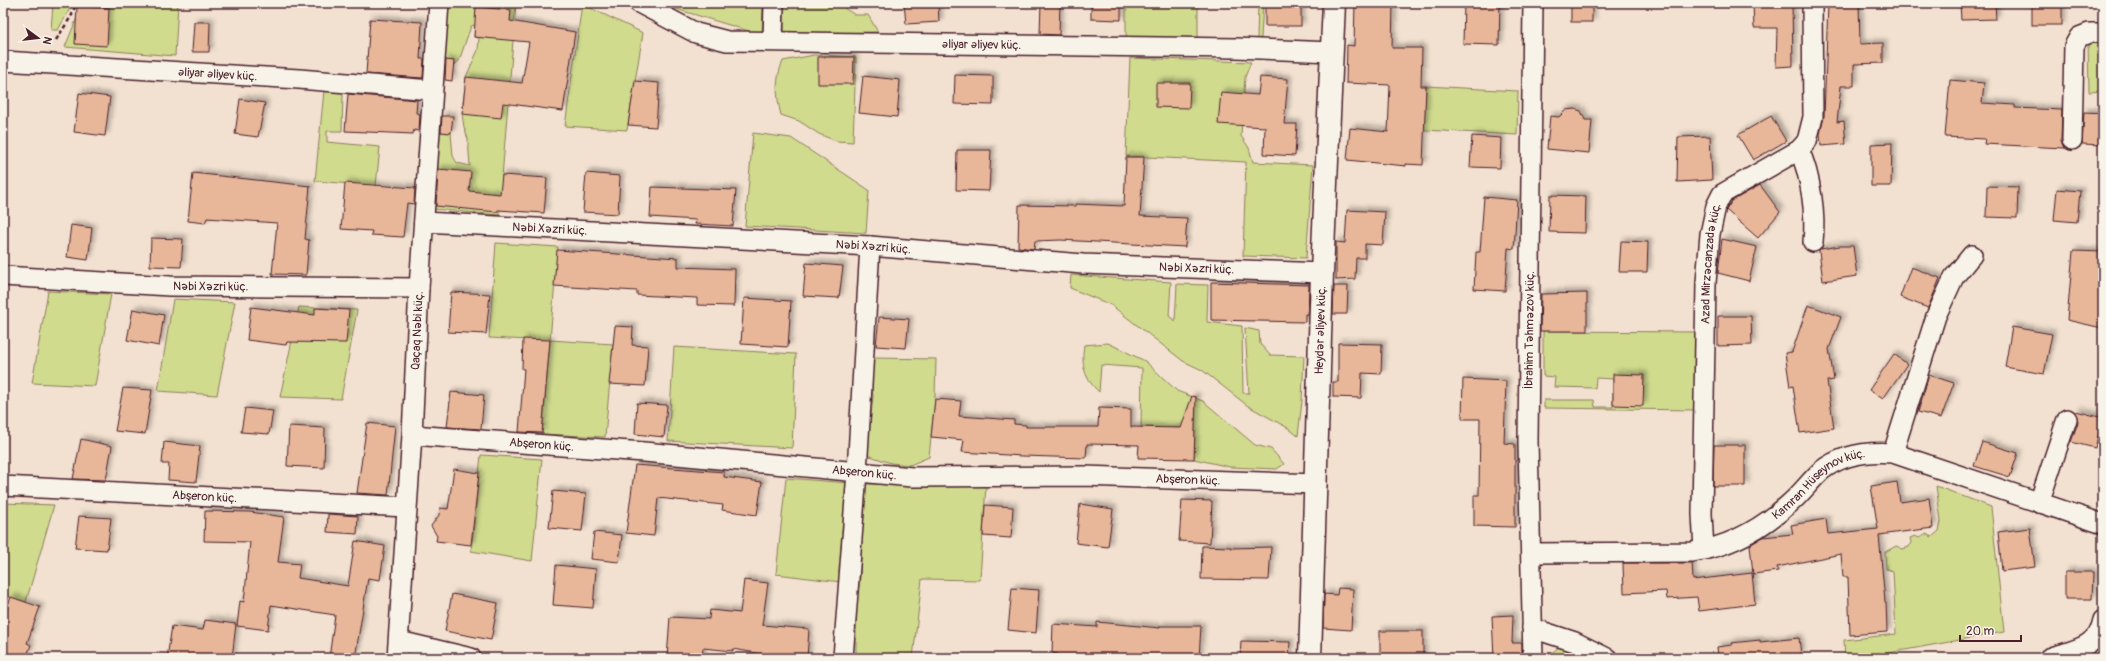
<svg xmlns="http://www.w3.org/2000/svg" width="2106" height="661" viewBox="0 0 2106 661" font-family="Pangolin,sans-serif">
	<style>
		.green { fill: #d0db8e; stroke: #8d7d5c }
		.building { fill: #e8b799; stroke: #4a1f2b; filter: url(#shadow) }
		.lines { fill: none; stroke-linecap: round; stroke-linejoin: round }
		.minor-casing { stroke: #4a1f2b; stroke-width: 22 }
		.tertiary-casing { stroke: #4a1f2b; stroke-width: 25 }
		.path { stroke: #4a1f2b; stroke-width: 2.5; stroke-dasharray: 4 3; stroke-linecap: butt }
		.minor { stroke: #f7f3e8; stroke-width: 19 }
		.tertiary { stroke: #f7f3e8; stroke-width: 22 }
		.labels { text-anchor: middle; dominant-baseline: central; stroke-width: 4; stroke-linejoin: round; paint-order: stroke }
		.street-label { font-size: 12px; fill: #4a1f2b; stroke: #f7f3e8 }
	</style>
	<defs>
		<filter id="shadow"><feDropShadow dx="3.5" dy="-3.5" stdDeviation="2" flood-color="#0004"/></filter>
	</defs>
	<rect width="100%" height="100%" fill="#f2e1d0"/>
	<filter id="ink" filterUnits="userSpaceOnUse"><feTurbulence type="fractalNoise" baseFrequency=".025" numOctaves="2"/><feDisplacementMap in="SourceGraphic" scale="8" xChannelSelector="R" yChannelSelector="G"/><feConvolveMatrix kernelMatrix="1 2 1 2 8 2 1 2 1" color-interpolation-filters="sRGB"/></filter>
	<g filter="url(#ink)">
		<!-- green -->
		<g class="green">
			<polygon points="53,3 73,3 58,30 51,30"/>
			<polygon points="83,3 178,3 175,56 65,47"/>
			<polygon points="449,3 516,3 499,215 433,209 439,132 451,133 453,156 457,163 470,166 468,139 464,127 462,114 466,77 478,50 479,38 474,37 475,25 471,26 459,61 453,66 454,61 444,60"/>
			<polygon points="673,3 763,3 762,35 673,8"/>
			<polygon points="784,3 845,3 844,8 855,15 868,15 878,32 784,34"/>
			<polygon points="1126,3 1198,3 1198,38 1126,37"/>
			<polygon points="1258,3 1263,3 1261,38 1257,39"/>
			<polygon points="582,4 643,33 627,130 565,126"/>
			<polygon points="2103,41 2103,91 2089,92 2088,43"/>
			<path d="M814,55L856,57L853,142L836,141L819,134L799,121L781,115C776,95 775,79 783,61Z"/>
			<polygon points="1130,58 1251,62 1245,77 1241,136 1249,148 1253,162 1313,165 1306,258 1243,256 1246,162 1126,156"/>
			<polygon points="1426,86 1518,91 1517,135 1424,130"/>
			<polygon points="324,91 343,92 342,131 327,131 327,142 380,147 376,186 315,181"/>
			<polygon points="753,133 791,138 869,190 866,233 745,226"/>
			<polygon points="496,243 558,247 550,340 613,344 605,437 542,434 550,341 489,338"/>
			<polygon points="1071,275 1171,282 1169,316 1175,321 1177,284 1208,285 1207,322 1242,326 1243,393 1249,393 1245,328 1259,331 1260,344 1270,355 1304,356 1302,401 1298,436 1288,428 1248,406 1202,370 1183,361 1111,305 1070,288"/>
			<polygon points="48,291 111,294 95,386 32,383"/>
			<polygon points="173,299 235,302 217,395 158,391"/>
			<polygon points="299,307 357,310 341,399 280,397"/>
			<polygon points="1543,331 1697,332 1696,410 1544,408 1544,400 1594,400 1595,407 1613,407 1613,379 1596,378 1595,388 1554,387 1555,377 1543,376"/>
			<path d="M1108,343L1145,361L1177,391L1203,401L1255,445L1271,449L1284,464L1277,469L1230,467L1194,459L1195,424L1181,428L1141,427L1142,368L1101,365L1099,392C1084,378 1081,365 1084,345Z"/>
			<polygon points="674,347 796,354 792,448 668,441"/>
			<polygon points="873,358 936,359 935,399 929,457 910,465 891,463 867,455 873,396 869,374"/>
			<polygon points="481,455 542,459 532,561 471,551"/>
			<polygon points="786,478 849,483 841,582 776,574"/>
			<polygon points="865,484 986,485 980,580 922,579 913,658 864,658 856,652 856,608 860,577"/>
			<polygon points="1936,486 1991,507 2004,632 1861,658 1845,658 1844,640 1896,634 1893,571 1886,569 1885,552 1896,546 1903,549 1909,547 1911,542 1910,538 1915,536 1919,538 1926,534 1932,537 1939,531 1941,521"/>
			<polygon points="3,503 54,505 26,602 3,595"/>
			<polygon points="1561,645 1585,658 1546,658"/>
		</g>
		<!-- building -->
		<g class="building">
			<polygon points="904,3 938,3 939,22 906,24"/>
			<polygon points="1041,3 1060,3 1059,35 1040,34"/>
			<polygon points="1091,3 1121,3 1121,20 1091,19"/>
			<rect x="1265" y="3" width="36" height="23"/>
			<polygon points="1355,3 1393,3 1392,48 1422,48 1421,86 1426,86 1423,165 1406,164 1406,166 1347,160 1350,128 1388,132 1390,85 1346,83 1347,45 1354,46"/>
			<polygon points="1464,3 1500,3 1499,45 1463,44"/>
			<rect x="1571" y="3" width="21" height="19"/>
			<polygon points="1753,3 1792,3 1793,66 1776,67 1777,28 1754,28"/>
			<polygon points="1828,3 1859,3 1860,44 1883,43 1883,63 1854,64 1854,86 1841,86 1837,122 1844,121 1846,144 1821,146 1820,134 1824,117"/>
			<polygon points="1960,3 1995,3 1996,19 1961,20"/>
			<rect x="2032" y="3" width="30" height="22"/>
			<polygon points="77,6 109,8 107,46 75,44"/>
			<polygon points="476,7 511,10 510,21 575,32 563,111 503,103 501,118 462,114 466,77 522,83 529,42 474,37"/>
			<polygon points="370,19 422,22 420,59 424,59 423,78 366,74"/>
			<polygon points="194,22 210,22 209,52 192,52"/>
			<polygon points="818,57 854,57 853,84 818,84"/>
			<polygon points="446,60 454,61 452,81 445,80"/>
			<polygon points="955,75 993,76 993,105 954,104"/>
			<polygon points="863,76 900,80 897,117 859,113"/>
			<polygon points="1260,77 1288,79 1284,124 1297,124 1295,156 1264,154 1265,127 1218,124 1221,92 1258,95"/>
			<polygon points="1950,80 1984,83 1982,103 2015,105 2015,108 2062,110 2061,140 2064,148 1984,144 1985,139 1945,137"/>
			<polygon points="635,81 659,83 656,127 628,125"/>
			<polygon points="1156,83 1190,83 1189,108 1156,107"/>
			<polygon points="79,93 110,97 105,136 74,132"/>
			<polygon points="348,94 417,100 416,113 420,114 419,131 414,130 413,134 345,131"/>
			<polygon points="240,99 265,103 258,137 235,134"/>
			<polygon points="1575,109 1581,111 1585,120 1592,120 1589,153 1547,149 1550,116 1559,117 1566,110"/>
			<polygon points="2084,112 2103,113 2103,145 2082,144"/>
			<polygon points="442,116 453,116 451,133 441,132"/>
			<polygon points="1771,116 1786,141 1753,160 1738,135"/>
			<polygon points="1472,136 1501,138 1500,168 1470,167"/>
			<polygon points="1710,136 1712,180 1677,182 1678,137"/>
			<polygon points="1892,143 1891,186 1871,186 1871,144"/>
			<polygon points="957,150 991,150 989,191 956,190"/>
			<polygon points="1126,157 1144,157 1140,216 1187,218 1185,247 1061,240 1035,241 1034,249 1018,247 1019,205 1075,206 1075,204 1124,206"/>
			<polygon points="438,169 471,172 469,191 500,194 502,175 547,178 544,213 498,210 497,212 436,206"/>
			<polygon points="193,173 310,186 305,239 309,240 306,275 272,274 277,223 207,218 205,223 188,221"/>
			<polygon points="586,173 620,176 618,214 583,212"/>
			<polygon points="345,183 415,188 414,204 407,203 403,237 371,235 372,231 341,229"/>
			<polygon points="1760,185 1780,212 1758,238 1726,210 1732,201"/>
			<polygon points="1987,186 2018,187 2017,218 1986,217"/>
			<polygon points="652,187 736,190 733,226 695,224 696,220 650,217"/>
			<polygon points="2057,189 2080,191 2077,222 2054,220"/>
			<polygon points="1550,195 1586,196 1585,233 1549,232"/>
			<polygon points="1484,197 1517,200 1514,249 1508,248 1505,291 1474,289 1476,252 1480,252"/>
			<polygon points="1347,210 1385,212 1383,245 1365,244 1365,258 1356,258 1355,279 1336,280 1336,242 1345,243"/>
			<polygon points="71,225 92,228 88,260 67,257"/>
			<polygon points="151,238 183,239 181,267 150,266"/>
			<polygon points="1722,239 1757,247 1749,281 1718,273"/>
			<polygon points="1621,241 1648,242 1647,272 1619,272"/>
			<polygon points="1840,246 1853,246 1857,276 1823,281 1819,251 1821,249"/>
			<polygon points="557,250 678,258 678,267 735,269 734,306 697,305 697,298 637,295 637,291 554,286"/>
			<polygon points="2073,251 2103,252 2102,328 2067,320"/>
			<polygon points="806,263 843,266 839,298 803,296"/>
			<polygon points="1911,267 1940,278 1928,308 1900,297"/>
			<polygon points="1211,282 1309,285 1308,314 1305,314 1305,322 1211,320"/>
			<polygon points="1334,286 1348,286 1347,314 1333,314"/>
			<polygon points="451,292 490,294 486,334 448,332"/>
			<polygon points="1587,293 1587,331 1540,331 1541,294"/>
			<polygon points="744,298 791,301 788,347 741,344"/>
			<polygon points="1808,305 1841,317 1829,349 1834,380 1827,381 1834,428 1800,433 1793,386 1790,387 1785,353 1792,352"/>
			<polygon points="251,307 315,315 315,308 349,310 346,343 287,342 286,345 247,340"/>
			<polygon points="133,309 164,315 159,346 127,340"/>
			<polygon points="1718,316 1751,316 1752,345 1718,346"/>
			<polygon points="879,317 909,319 906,348 876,346"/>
			<polygon points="615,326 633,327 632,345 648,346 645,386 609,384"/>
			<polygon points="2012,327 2052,334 2044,374 2005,367"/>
			<polygon points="523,339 550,340 542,433 519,432 524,369 522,369"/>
			<polygon points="1338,343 1382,344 1381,374 1362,373 1361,398 1333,397 1333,382 1338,382"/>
			<polygon points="1894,354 1907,364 1883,399 1869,390"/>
			<polygon points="1613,374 1644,375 1643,406 1613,405"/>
			<polygon points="1929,375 1954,383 1941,418 1918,412"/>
			<polygon points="1463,379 1506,381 1504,443 1515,444 1515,527 1474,526 1474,495 1479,495 1480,419 1462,419"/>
			<polygon points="123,388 152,390 145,434 115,431"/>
			<polygon points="451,392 484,395 481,429 447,427"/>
			<polygon points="1192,396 1196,397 1194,459 1138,458 1139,445 1087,444 1086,458 1022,456 962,452 964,440 931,437 935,399 961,401 959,416 1014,420 1014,424 1026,425 1026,427 1098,427 1099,408 1131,409 1131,427 1181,428"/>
			<polygon points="637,403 667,405 664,437 635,434"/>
			<polygon points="245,408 273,411 269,434 241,432"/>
			<polygon points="2076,411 2103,418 2095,448 2071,442 2078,422"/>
			<polygon points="367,423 395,426 388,495 357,493"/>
			<polygon points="289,426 325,428 324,468 287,466"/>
			<polygon points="81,439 112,446 106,480 73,479"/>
			<polygon points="164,442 200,446 196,482 168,480 169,464 162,464"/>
			<polygon points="1982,442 2018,453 2010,477 1974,466"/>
			<polygon points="1714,445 1745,445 1745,486 1713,486"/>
			<polygon points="635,465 724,472 724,477 762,482 757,515 722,510 723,505 658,498 654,536 626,533"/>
			<polygon points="454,469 479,473 471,545 436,541 437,536 431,526 439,515 440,508 448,509"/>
			<polygon points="1897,482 1900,502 1929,498 1933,528 1879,535 1885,602 1886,602 1887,632 1850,635 1848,577 1843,577 1841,554 1777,567 1778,571 1753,574 1750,545 1763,537 1793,534 1791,525 1826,519 1828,534 1878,529 1871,486"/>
			<polygon points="553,491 586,494 582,531 549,528"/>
			<polygon points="1182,500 1212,501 1210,543 1179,541"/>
			<polygon points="1080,504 1113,509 1108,547 1076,543"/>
			<polygon points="985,505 1013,507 1011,538 983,536"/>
			<polygon points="205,511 250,512 284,517 278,562 300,564 298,578 348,586 355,541 385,546 380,580 368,578 355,658 329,658 335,615 271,605 268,630 237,626 240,601 244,602 250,542 204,541"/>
			<polygon points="328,514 358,516 357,534 327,532"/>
			<polygon points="79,516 111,518 107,550 75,548"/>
			<polygon points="2030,528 2035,567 2002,571 1998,532"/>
			<polygon points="594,532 622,535 619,562 591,559"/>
			<polygon points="1202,546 1231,547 1231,548 1271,547 1269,580 1201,579"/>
			<polygon points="1623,563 1692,563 1693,580 1752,573 1755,604 1699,611 1697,597 1667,599 1666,591 1624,593"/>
			<polygon points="556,565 596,569 593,608 553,605"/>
			<polygon points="2065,572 2093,572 2092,599 2065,599"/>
			<polygon points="744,580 768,583 762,625 809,629 807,658 768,658 768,655 733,649 733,651 703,648 702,658 667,658 670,617 709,619 710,610 740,613"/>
			<polygon points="1012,588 1039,590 1036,633 1008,630"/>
			<polygon points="1338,588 1353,589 1351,630 1323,628 1324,594 1337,595"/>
			<polygon points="452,594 498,603 491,640 445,631"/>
			<polygon points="11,597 40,607 27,643 31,645 26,658 3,658 3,619"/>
			<polygon points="1513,615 1512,643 1522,643 1522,658 1494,658 1492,616"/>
			<polygon points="205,620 236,624 232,658 196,655 196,658 167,658 172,626 203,630"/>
			<polygon points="1097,622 1160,628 1160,626 1201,626 1199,658 1058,658 1058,654 1052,653 1053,624 1097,627"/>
			<rect x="1380" y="631" width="43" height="27"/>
			<polygon points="1799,638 1801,655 1778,658 1718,658 1717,647 1732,645 1731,643 1760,640 1760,642"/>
			<polygon points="1241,641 1290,642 1289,658 1240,658"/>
		</g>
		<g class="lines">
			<defs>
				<g id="minor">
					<path id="s1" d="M639,3L696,33L727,41L1236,48L1332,52"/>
					<polyline points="773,41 774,3"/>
					<path id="s2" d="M3,61L299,79L431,90"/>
					<polyline points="2072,140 2074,46 2079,37 2089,33 2103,33"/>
					<path d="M1799,150C1811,175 1816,215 1813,242"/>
					<path id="s3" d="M424,222L870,246L1083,264L1322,273"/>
					<path id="s4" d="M3,276L170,286L419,288"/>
					<path id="s5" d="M412,435L644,452L912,477L1084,476L1317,484"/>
					<polyline points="1893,453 1936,316 1954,277 1972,255"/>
					<path id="s6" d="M3,486L406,507"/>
					<polyline points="2039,503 2067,419"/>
					<path id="s7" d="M1704,550L1702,514L1706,283L1710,234L1716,206L1722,194L1799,150L1807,141L1813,117L1812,3"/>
					<path id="s8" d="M1531,553L1692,552C1730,547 1761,529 1789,504C1801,494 1810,481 1821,471C1842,454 1867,451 1893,453L2103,524"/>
					<polyline points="1532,628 1575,642 1607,658"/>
					<polyline points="399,641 471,658"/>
					<path id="s9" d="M397,658L412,435L419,288L439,3"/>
					<polyline points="843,658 857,472 870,246"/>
					<path id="s10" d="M1533,658L1528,441L1533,3"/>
					<path d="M2049,658C2073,650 2098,648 2103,620"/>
				</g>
				<g id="tertiary">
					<path id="s11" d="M1310,658L1322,273L1334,3"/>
				</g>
			</defs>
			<!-- minor casing -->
			<use href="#minor" class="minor-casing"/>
			<!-- tertiary casing -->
			<use href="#tertiary" class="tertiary-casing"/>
			<!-- path -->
			<polyline class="path" points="56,40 72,15 76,3"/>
			<!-- minor -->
			<use href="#minor" class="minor"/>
			<!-- tertiary -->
			<use href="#tertiary" class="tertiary"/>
		</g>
	</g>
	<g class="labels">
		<!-- street labels -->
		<g class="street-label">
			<text stroke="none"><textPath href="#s1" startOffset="351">Əliyar Əliyev küç.</textPath></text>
			<text stroke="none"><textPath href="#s2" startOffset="215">Əliyar Əliyev küç.</textPath></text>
			<text stroke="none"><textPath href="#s3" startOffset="126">Nəbi Xəzri küç.</textPath></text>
			<text stroke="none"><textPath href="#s3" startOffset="450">Nəbi Xəzri küç.</textPath></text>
			<text stroke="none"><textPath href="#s7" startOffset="287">Azad Mirzəcanzadə küç.</textPath></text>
			<text stroke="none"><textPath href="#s3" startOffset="774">Nəbi Xəzri küç.</textPath></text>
			<text stroke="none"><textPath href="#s4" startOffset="208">Nəbi Xəzri küç.</textPath></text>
			<text stroke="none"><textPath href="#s9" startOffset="328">Qaçaq Nəbi küç.</textPath></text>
			<text stroke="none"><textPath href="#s11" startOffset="328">Heydər Əliyev küç.</textPath></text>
			<text stroke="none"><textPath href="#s10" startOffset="328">İbrahim Təhməzov küç.</textPath></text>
			<text stroke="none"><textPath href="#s5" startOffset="130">Abşeron küç.</textPath></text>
			<text stroke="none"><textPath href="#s5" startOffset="454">Abşeron küç.</textPath></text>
			<text stroke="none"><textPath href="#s5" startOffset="778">Abşeron küç.</textPath></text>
			<text stroke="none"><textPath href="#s8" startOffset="308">Kamran Hüseynov küç.</textPath></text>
			<text stroke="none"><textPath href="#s6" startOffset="202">Abşeron küç.</textPath></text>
		</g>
	</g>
	<!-- margin -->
	<rect width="2106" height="661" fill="none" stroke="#f7f3e8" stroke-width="16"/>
	<rect x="8" y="8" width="2090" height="645" fill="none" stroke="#4a1f2b" stroke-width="1.5" filter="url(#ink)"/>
	<!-- north arrow -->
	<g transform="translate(38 38) rotate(105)" stroke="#f7f3e8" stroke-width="3" paint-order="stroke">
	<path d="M0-3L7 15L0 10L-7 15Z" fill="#4a1f2b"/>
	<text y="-6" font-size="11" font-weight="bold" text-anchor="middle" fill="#4a1f2b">N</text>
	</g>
	<!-- scale -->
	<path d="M1960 635v6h61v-6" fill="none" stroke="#4a1f2b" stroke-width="2"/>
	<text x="1966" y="635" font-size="12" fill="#4a1f2b" stroke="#f7f3e8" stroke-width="3" paint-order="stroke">20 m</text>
</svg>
